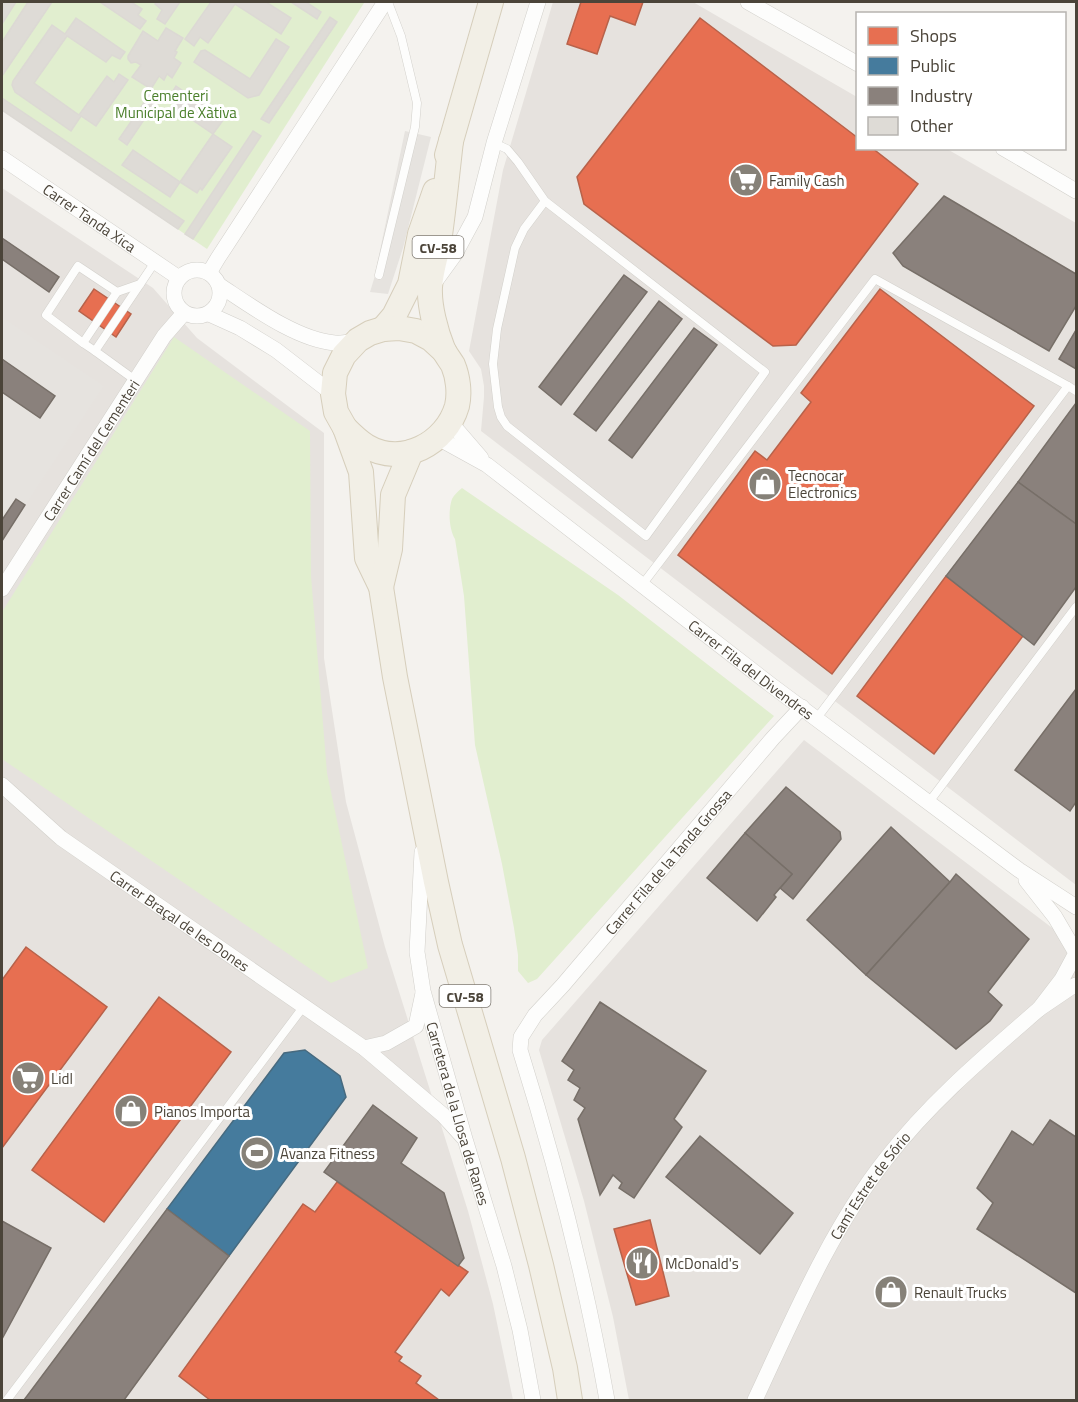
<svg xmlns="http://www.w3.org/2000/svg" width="1078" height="1402" viewBox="0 0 1078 1402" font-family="'Titillium Web',sans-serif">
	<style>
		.industrial { fill: #e6e2de }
		.green { fill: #e1eecf }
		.parking { fill: #e6e3df }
		.shops { fill: #e76f51; stroke: #b8624a; stroke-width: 1.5 }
		.public { fill: #457b9d; stroke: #476a7f; stroke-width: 1.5 }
		.industry { fill: #8a817c; stroke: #776f68; stroke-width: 1.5 }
		.building { fill: #dedbd6; stroke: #dcd9d4; stroke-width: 1.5 }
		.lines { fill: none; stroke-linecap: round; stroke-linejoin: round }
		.lane-casing { stroke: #d2d0cb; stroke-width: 9 }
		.street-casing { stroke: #d2d0cb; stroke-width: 16 }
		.primary-casing { stroke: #d6cebb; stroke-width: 26 }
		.lane { stroke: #fdfdfc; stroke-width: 8 }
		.street { stroke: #fdfdfc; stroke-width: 15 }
		.primary { stroke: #f2efe6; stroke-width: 24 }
		.labels { text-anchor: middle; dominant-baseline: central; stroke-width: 6; stroke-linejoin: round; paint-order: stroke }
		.shield { fill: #fff; stroke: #817c74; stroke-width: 1.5 }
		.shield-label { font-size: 14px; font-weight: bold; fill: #4b4439 }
		.park-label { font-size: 15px; fill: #4a7f2a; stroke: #fff }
		.poi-label { font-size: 15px; fill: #4b4439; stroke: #fff; text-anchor: start }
		.street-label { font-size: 15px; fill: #4b4439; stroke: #fff }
	</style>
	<rect width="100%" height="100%" fill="#f4f2ee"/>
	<!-- industrial -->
	<g class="industrial">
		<polygon points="553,2 693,2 857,97 858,148 947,149 1076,223 1076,885 481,431 484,397 484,386 481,369 469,351 503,170"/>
		<polygon points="2,188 153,288 197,338 324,433 324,658 346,802 385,947 468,1211 493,1304 513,1400 2,1400"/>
		<polygon points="804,740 1076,946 1076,1400 629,1400 613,1317 584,1201 539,1050 542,1040"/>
	</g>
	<!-- green -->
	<g class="green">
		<polygon points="2,2 362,2 364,3 207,249 2,110"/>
		<polygon points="174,337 310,431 311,576 327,773 368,968 331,983 2,759 2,612"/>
		<path d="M462,488L618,595L774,716L537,979L528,983L518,971V955L514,928L502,864L475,745L464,596L455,539C449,529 448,511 452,499C454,495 458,491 462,488Z"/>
	</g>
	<!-- parking -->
	<g class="parking">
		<polygon points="405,131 431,137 403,248 388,294 370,292 374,279"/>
		<polygon points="2,317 104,386 2,541"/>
	</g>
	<!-- shops -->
	<g class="shops">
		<polygon points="581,2 643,2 635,25 610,16 597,54 567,44"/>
		<polygon points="700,18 858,138 858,148 872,148 918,184 796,345 773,346 584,204 577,177"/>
		<polygon points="94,289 131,314 116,337 79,311"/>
		<polygon points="880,289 1034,406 832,674 678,555 755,451 767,460 811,402 801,393"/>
		<polygon points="946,576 1023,636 934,754 857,696"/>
		<polygon points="26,947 107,1007 2,1148 2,980"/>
		<polygon points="159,997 231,1052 104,1222 32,1170"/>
		<polygon points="337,1182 468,1272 449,1296 441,1289 395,1352 402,1357 399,1361 421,1376 416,1383 439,1400 210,1400 179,1376 303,1204 315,1212"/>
		<polygon points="650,1220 669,1296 636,1305 614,1229"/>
	</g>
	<!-- public -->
	<polygon class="public" points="305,1050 340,1076 346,1097 229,1256 167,1209 284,1053"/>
	<!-- industry -->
	<g class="industry">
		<polygon points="944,196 1076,274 1076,306 1049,351 903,266 893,253"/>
		<polygon points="2,238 59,277 49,292 2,259"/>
		<polygon points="624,275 647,292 561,405 539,387"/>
		<polygon points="659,301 682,319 596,431 574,414"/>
		<polygon points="694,328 717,345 632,458 609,440"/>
		<polygon points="1076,330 1076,369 1059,359"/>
		<polygon points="2,359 55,396 40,418 2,392"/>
		<polygon points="1076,403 1076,524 1018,482"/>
		<polygon points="1018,482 1076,524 1076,587 1034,645 946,576"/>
		<polygon points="16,499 25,505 2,541 2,520"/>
		<polygon points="1076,689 1076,802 1070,811 1015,770"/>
		<polygon points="786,787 840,832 841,839 793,899 780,888 792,874 745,833"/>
		<polygon points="891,827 950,882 866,975 807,920"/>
		<polygon points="745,833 792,874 774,895 776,897 757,921 707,878"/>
		<polygon points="956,874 1029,939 988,992 1002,1005 990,1021 956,1049 866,975 950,882"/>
		<polygon points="600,1002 706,1071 674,1119 682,1127 634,1198 619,1188 622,1183 613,1175 600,1195 578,1119 585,1108 574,1100 580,1088 568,1080 574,1070 562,1061"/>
		<polygon points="373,1105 417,1138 401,1163 444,1193 464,1258 458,1266 324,1172"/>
		<polygon points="1050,1120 1076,1137 1076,1293 977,1229 993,1203 977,1188 1012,1131 1033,1145"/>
		<polygon points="700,1136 793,1213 760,1254 666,1177"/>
		<polygon points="167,1209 229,1256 124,1400 24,1400"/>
		<polygon points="2,1221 51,1248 2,1339"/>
	</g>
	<!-- building -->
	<g class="building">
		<polygon points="2,2 16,2 2,24"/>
		<polygon points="28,2 52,2 2,76 2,42"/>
		<polygon points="100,2 131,2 142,9 138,15 146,21 140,29"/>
		<polygon points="156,2 180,2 165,24 157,19 162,10 155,4"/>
		<polygon points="211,2 266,2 291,18 281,34 235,4 208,43 200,37 194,46 185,39"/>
		<polygon points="291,2 306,2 321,12 317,19"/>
		<polygon points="330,17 337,22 269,123 261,119"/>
		<polygon points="76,18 125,52 120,59 112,55 106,62 67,36 34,83 79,115 107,76 114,82 119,74 128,80 96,126 81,116 71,131 15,92 12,85 13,81 52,25 65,34"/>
		<polygon points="166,28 183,38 175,51 177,52 174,58 181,63 172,78 167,74 164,80 159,76 151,89 132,77 141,65 136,62 131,63 128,59 128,56 143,31 158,41"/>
		<polygon points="276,39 289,47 259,95 248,98 194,62 201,51 205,50 250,79"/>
		<polygon points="176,86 224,119 213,134 175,108 180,100 171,94"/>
		<polygon points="152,91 160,96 127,145 119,139"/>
		<polygon points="2,98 184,221 178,229 2,110"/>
		<polygon points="253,131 261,136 193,239 185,234"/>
		<polygon points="213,134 232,147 202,190 200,188 197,193 180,182"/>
		<polygon points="133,150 180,182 170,197 122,165"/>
	</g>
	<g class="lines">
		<defs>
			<g id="lane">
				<polyline points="494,143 507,149 518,162 545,201 765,372 646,536 507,426 501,417 498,407 493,364 497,329 515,248 524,229 545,201"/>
				<polyline points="379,275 415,127 417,103 401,36 388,2"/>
				<polyline points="83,343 46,315 78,266 117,292"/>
				<polyline points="95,351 83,343 117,292 140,284"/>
				<polyline points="135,380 95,351 155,262"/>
				<polyline points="642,585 875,279 1068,386"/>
				<polyline points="817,718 1068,386 1076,391"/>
				<polyline points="929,802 1076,607"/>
				<polyline points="7,1400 304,1006"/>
			</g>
			<g id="street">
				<polyline points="748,2 858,64"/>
				<polyline points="1003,148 1076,191"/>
				<path id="s1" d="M2,158L179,278"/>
				<circle cx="197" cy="293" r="23"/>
				<polyline points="209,273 218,258 385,2"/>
				<polyline points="434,283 455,254 475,217 494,143 538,2"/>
				<path d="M219,285C251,306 297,340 335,343C343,344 351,341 358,340"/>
				<polyline points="209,314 240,328 276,350 333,394"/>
				<polyline points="450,422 481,458"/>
				<path id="s2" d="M438,438L487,465L771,685L1019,870L1076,907"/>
				<path id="s3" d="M2,589L164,336L184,313"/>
				<path id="s4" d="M2,785L61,838L364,1048L443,1115L463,1137"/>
				<path id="s5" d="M422,852L417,952L423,991L465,1139L504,1266L520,1330L533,1400"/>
				<polyline points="1026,880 1055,917 1076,953 1062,979 1039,1009 1070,988 1076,985"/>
				<polyline points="364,1048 386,1043 416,1026 423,993"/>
				<path id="s6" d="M607,1400C586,1282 556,1165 520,1050L521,1037L535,1015L563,985L773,738L802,707"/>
				<path id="s7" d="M755,1400C793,1319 830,1230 886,1159C930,1102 985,1056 1039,1009"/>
			</g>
			<g id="primary">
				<polyline points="447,155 491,2"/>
				<polyline points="383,329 394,316 410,284 420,234 435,191"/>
				<polyline points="444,351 431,339 416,331 399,328 383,329 370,333 358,340 344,355 335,373 333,394 336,412 345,428 361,472 367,558 381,587 395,677 436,882 450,945 513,1158 541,1265 565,1368 570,1400"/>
				<path d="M345,428C352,435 358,441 366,446C402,467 446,444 457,406C460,393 458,377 453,365C450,360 446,355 443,349C436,332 429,306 430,287C431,272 436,256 439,242C444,208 447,175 451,141"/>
				<polyline points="381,587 390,549 393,495 411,452"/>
			</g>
		</defs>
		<!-- lane casing -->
		<use href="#lane" class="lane-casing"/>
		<!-- street casing -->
		<use href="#street" class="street-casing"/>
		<!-- primary casing -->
		<use href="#primary" class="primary-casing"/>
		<!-- lane -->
		<use href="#lane" class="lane"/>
		<!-- street -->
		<use href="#street" class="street"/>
		<!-- primary -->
		<use href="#primary" class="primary"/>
	</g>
	<!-- icons -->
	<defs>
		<symbol id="supermarket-disc" viewBox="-11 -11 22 22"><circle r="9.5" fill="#868178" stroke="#fff"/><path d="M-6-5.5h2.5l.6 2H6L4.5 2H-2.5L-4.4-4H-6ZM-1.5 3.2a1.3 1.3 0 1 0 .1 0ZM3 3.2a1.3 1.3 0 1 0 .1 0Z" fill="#fff"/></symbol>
		<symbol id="shop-disc" viewBox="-11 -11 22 22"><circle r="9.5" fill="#868178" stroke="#fff"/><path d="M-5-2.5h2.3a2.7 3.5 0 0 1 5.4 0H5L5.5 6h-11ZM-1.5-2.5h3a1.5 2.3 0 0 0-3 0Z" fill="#fff"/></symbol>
		<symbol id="stadium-disc" viewBox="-11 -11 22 22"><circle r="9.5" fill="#868178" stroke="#fff"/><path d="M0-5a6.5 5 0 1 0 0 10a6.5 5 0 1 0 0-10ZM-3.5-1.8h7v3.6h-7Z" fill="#fff"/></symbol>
		<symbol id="restaurant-disc" viewBox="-11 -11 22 22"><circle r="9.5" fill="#868178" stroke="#fff"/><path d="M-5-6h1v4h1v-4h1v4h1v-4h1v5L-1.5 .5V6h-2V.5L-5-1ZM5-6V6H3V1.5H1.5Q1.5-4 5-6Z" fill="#fff"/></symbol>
	</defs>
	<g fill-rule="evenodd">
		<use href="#supermarket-disc" x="727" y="161" width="38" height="38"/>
		<use href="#shop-disc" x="746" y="465" width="38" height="38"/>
		<use href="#supermarket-disc" x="9" y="1059" width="38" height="38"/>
		<use href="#shop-disc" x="112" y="1092" width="38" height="38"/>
		<use href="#stadium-disc" x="238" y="1134" width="38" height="38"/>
		<use href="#restaurant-disc" x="623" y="1244" width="38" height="38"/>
		<use href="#shop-disc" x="872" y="1273" width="38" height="38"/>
	</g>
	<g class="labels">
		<!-- shield labels -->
		<g class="shield">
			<rect x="412.5" y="236" width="51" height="22" rx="4.5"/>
			<rect x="439.5" y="985" width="51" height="22" rx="4.5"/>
		</g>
		<g class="shield-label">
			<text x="438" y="247">CV-58</text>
			<text x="465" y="996">CV-58</text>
		</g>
		<!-- park labels -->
		<g class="park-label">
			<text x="176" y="95">Cementeri<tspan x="176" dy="17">Municipal de Xàtiva</tspan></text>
		</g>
		<!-- poi labels -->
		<g class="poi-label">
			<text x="769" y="180">Family Cash</text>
			<text x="788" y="475">Tecnocar<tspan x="788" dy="17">Electronics</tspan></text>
			<text x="51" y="1078">Lidl</text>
			<text x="154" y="1111">Pianos Importa</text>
			<text x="280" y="1153">Avanza Fitness</text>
			<text x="665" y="1263">McDonald's</text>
			<text x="914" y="1292">Renault Trucks</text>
		</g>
		<!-- street labels -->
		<g class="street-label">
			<text stroke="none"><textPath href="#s1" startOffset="106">Carrer Tanda Xica</textPath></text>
			<text stroke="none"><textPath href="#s3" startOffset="165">Carrer Camí del Cementeri</textPath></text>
			<text stroke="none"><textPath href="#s2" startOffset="390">Carrer Fila del Divendres</textPath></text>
			<text stroke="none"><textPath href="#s6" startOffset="603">Carrer Fila de la Tanda Grossa</textPath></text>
			<text stroke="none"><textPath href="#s4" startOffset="224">Carrer Braçal de les Dones</textPath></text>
			<text stroke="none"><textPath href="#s5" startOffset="267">Carretera de la Llosa de Ranes</textPath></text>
			<text stroke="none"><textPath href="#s7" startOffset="244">Camí Estret de Sório</textPath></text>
		</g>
	</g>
	<!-- border -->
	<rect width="1078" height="1402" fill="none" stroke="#4b4439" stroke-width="6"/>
	<!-- legend -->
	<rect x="856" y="12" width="210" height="138" fill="#ffffff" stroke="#b7b4b0" stroke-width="1.5"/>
	<rect x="868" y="27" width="30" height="18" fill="#e76f51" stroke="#b7b4b0" stroke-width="1.5"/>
	<text x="910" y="42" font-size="18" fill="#4b4439">Shops</text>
	<rect x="868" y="57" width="30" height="18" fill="#457b9d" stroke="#b7b4b0" stroke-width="1.5"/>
	<text x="910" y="72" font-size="18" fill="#4b4439">Public</text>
	<rect x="868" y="87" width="30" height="18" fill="#8a817c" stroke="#b7b4b0" stroke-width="1.5"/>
	<text x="910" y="102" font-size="18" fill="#4b4439">Industry</text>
	<rect x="868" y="117" width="30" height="18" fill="#dedbd6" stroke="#b7b4b0" stroke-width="1.5"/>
	<text x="910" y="132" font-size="18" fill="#4b4439">Other</text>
</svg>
